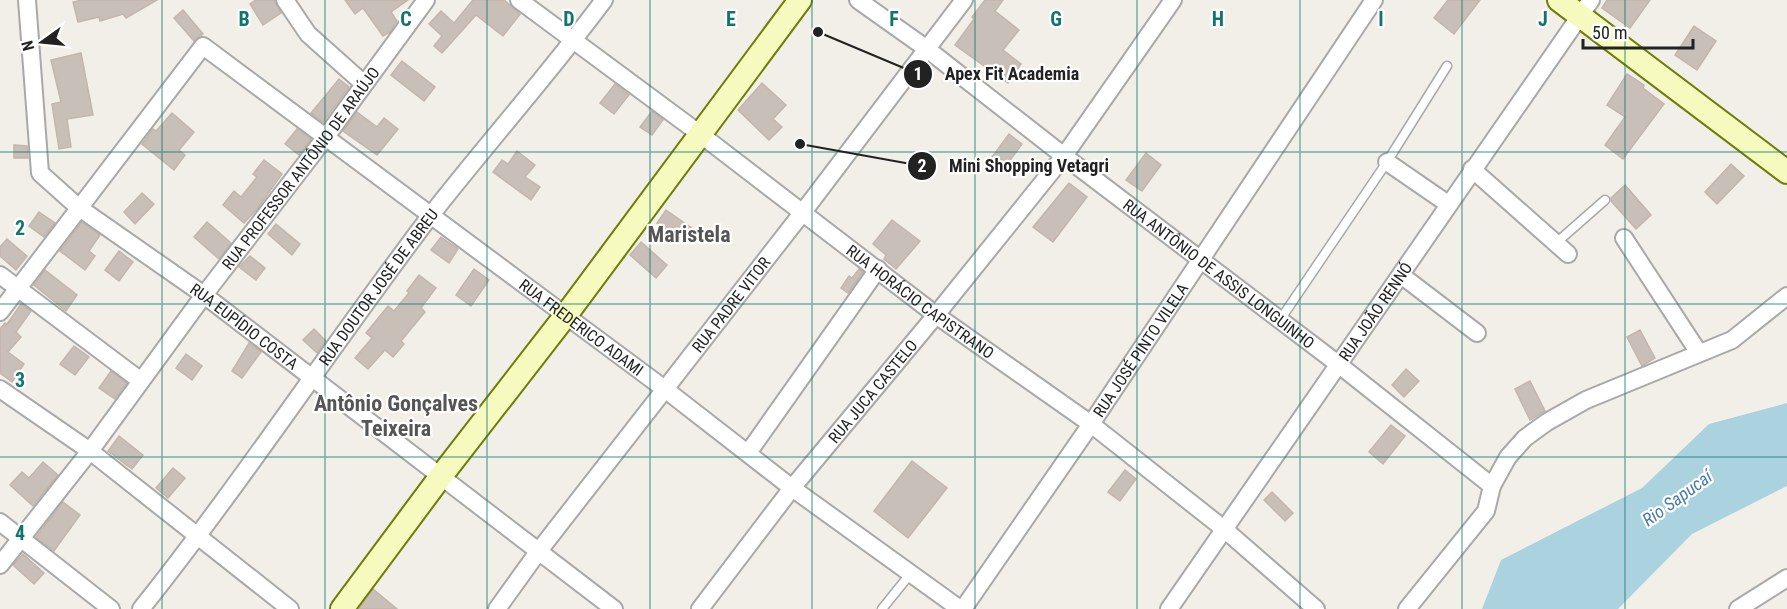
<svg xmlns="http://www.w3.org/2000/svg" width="1787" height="609" viewBox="0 0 1787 609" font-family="'Roboto Condensed',sans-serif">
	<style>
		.water { fill: #aad3df }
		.building { fill: #c7bfb8; stroke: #c4b6ab; stroke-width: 1.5 }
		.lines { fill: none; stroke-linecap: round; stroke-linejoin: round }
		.lane-casing { stroke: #a9a9a9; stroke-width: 11 }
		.street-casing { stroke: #a9a9a9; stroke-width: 20 }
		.secondary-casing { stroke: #707d05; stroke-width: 26 }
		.lane { stroke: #fff; stroke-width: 8 }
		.street { stroke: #fff; stroke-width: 16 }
		.secondary { stroke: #f7fabf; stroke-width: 22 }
		.grid { fill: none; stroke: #0f766e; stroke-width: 1.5; stroke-opacity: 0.55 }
		.labels { text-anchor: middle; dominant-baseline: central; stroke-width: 4.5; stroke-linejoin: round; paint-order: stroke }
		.street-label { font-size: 16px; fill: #222; stroke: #fff }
		.water-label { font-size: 18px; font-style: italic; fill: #4a7aab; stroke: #fff }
		.district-label { font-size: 22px; font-weight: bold; fill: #555; stroke: #fff }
		.grid-label { font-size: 20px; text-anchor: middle; font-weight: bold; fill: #0f766e; stroke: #fff; stroke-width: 4.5; stroke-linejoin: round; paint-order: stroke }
		.leader { fill: none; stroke: #222; stroke-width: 2 }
		.callout-dot { fill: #222; stroke: #fff; stroke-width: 2 }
		.mark-label { font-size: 18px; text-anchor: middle; font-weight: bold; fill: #fff }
		.callout-label { font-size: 18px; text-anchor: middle; font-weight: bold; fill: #222; stroke: #fff; stroke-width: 4.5; stroke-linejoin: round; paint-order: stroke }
	</style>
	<rect width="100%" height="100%" fill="#f2efe9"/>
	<!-- water -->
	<polygon class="water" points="1787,403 1787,486 1692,534 1618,609 1482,609 1501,560 1642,488 1709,424"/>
	<!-- building -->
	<g class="building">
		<polygon points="82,0 157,0 126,18 123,14 100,21 99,17 78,22 73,2"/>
		<polygon points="256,0 274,0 281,13 263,25 250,4"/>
		<polygon points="345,0 408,0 391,12 397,21 390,32 383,36 363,8 355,14"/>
		<polygon points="473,0 504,0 520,14 503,36 476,15 442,53 434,46 442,36 429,24 441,11 454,23"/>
		<polygon points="985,0 1003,0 995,11 1019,30 1003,50 1021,64 1008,83 955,45 974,19 972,17"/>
		<polygon points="1448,0 1480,0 1454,34 1434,18"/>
		<polygon points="1607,0 1650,0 1630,28 1602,8"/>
		<polygon points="183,10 203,34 194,41 174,18"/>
		<polygon points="1694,26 1716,41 1697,70 1675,55"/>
		<polygon points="81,53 93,115 67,119 71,147 59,149 52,104 61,102 51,60"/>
		<polygon points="402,61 435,87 424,101 391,75"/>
		<polygon points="1627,74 1644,85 1643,88 1664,104 1623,159 1605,145 1625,117 1607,105"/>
		<polygon points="339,79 349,87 323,122 311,113"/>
		<polygon points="762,83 786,105 773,119 782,127 769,140 738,110"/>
		<polygon points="615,84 629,95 614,114 600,103"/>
		<polygon points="652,111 663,120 652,135 640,127"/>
		<polygon points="357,112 377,127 384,118 398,129 377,155 343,131"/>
		<polygon points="172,113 194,132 179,150 185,155 174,170 142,144 153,129 156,131"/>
		<polygon points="297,129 311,139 299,155 285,144"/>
		<polygon points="1009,134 1022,144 1005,167 992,157"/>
		<polygon points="14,145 27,146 28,158 14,158"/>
		<polygon points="517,151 535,165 525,177 540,187 531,200 493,172 502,160 508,164"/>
		<polygon points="1146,153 1161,165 1142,191 1126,180"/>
		<polygon points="264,160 282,174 258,208 244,223 223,205 234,191 241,197 257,177 253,174"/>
		<polygon points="1731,164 1744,176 1717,204 1705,192"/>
		<polygon points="1069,183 1087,197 1053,242 1033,227"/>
		<polygon points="1625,185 1651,215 1636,229 1611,201 1611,198"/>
		<polygon points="142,193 154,204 135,224 124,212"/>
		<polygon points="666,210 693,229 684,243 657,223"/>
		<polygon points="39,212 55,223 44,237 29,226"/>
		<polygon points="892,220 920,241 896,269 884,259 886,255 873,244"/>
		<polygon points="82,222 100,235 89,251 95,256 85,270 60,251"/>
		<polygon points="207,222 231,243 219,259 194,237"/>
		<polygon points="276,224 300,244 292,255 268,234"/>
		<polygon points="441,237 458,249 449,263 431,250"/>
		<polygon points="7,239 27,256 16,270 0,256 0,247"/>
		<polygon points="641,242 667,265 656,278 630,255"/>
		<polygon points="119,251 133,262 119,281 105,270"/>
		<polygon points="250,256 265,268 256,280 239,267"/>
		<polygon points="474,269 489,280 471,306 456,295"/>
		<polygon points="859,269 863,272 848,293 841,288 849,276 852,278"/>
		<polygon points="45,270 77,295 66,311 34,285"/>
		<polygon points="419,275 436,288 421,308 425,312 401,341 404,344 393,357 385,350 368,369 355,358 372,338 366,333 388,306 394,311 409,293 407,291"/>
		<polygon points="21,304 31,311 16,332 21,337 8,352 24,364 12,382 0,373 0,329 5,323 7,324"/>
		<polygon points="314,329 326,341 317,353 303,340"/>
		<polygon points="1640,330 1655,358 1642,366 1627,337"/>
		<polygon points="249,343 261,352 242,378 232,371"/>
		<polygon points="74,346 89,357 75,375 60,364"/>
		<polygon points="186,354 202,366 192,380 176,368"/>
		<polygon points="1406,369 1419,381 1404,397 1392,385"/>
		<polygon points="111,371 127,383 115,399 99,388"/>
		<polygon points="1530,381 1545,411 1530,420 1515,389"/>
		<polygon points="1391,425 1405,436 1383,464 1369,452"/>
		<polygon points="119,436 143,455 132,469 108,451"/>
		<polygon points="912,461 947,488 908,538 874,511"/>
		<polygon points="43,462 58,475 33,506 10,485 22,472 29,478"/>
		<polygon points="173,468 185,478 168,498 156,488"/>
		<polygon points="1125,470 1136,479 1120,501 1108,492"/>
		<polygon points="1272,492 1293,513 1285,521 1264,500"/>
		<polygon points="63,502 80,515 54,551 36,537"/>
		<polygon points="23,554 44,573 34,584 13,565"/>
		<polygon points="373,589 397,609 359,609"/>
	</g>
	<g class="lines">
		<defs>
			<g id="lane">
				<polyline points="1556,243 1605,200"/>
				<polyline points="1280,320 1387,162 1447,66"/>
				<polyline points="882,609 911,573"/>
			</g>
			<g id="street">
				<path id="s1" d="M27,0L40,173L78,207L204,295L614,609"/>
				<polyline points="285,0 308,34 364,84"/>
				<path id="s2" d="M519,0L700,134L936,315L1091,424L1224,529L1316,609"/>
				<path id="s3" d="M858,0L927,49L1064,156L1338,364L1492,486"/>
				<polyline points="1387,162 1448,204"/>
				<polyline points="1472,169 1568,254"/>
				<polyline points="1624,238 1699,353"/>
				<polyline points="0,275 141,381"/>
				<polyline points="1401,275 1477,333"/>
				<path id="s4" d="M0,312L203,46L666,390L792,488L960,609"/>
				<polyline points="0,389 90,451 290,609"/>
				<polyline points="748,453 878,269"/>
				<polyline points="0,522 111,609"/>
				<path id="s5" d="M0,565L90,451L204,295L325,138L426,0"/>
				<path id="s6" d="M141,609C243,481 332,345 431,215C488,142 549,74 604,0"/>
				<path id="s7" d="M497,609L538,552L803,212L964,0"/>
				<path id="s8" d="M700,609L792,488L936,315L1064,156L1173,0"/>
				<path id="s9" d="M963,609L1091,424L1374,0"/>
				<path id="s10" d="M1169,609L1591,0"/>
				<polyline points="1407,609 1486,511 1492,486 1508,457 1525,438 1547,422 1586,400 1732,340 1787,296"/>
				<polyline points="1738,609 1787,578"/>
			</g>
			<g id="secondary">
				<polyline points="1559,0 1787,172"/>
				<polyline points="342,609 441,476 566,315 800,0"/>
			</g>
		</defs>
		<!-- lane casing -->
		<use href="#lane" class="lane-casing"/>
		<!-- street casing -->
		<use href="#street" class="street-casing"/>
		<!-- secondary casing -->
		<use href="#secondary" class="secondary-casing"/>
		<!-- lane -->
		<use href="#lane" class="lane"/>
		<!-- street -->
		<use href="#street" class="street"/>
		<!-- secondary -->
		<use href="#secondary" class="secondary"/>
	</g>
	<!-- grid -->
	<path class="grid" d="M162,0V609M325,0V609M487,0V609M650,0V609M812,0V609M975,0V609M1137,0V609M1300,0V609M1462,0V609M1625,0V609M0,152H1787M0,304H1787M0,457H1787"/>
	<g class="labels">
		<!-- street labels -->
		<g class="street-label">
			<text stroke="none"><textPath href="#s5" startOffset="498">RUA PROFESSOR ANTÔNIO DE ARAÚJO</textPath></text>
			<text stroke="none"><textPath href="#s3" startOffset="453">RUA ANTÔNIO DE ASSIS LONGUINHO</textPath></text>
			<text stroke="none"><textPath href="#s6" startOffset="400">RUA DOUTOR JOSÉ DE ABREU</textPath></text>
			<text stroke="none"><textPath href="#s2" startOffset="502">RUA HORÁCIO CAPISTRANO</textPath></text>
			<text stroke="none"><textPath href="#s7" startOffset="384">RUA PADRE VITOR</textPath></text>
			<text stroke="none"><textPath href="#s10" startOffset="362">RUA JOÃO RENNÓ</textPath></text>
			<text stroke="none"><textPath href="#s1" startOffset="429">RUA EUPÍDIO COSTA</textPath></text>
			<text stroke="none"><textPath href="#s4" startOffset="806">RUA FREDERICO ADAMI</textPath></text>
			<text stroke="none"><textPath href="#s9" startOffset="314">RUA JOSÉ PINTO VILELA</textPath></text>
			<text stroke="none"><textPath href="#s8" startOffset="278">RUA JUCA CASTELO</textPath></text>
		</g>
		<!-- water labels -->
		<g class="water-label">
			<text transform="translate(1677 498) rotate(-36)">Rio Sapucaí</text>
		</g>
		<!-- district labels -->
		<g class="district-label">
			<text x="689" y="234">Maristela</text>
			<text x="396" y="403">Antônio Gonçalves<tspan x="396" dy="25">Teixeira</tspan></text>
		</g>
	</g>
	<g class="grid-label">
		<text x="244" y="26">B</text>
		<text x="406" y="26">C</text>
		<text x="569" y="26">D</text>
		<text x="731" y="26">E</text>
		<text x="894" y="26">F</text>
		<text x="1056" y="26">G</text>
		<text x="1218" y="26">H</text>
		<text x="1381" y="26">I</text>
		<text x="1543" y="26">J</text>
		<text x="20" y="235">2</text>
		<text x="20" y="387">3</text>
		<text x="20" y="540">4</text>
	</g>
	<!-- callouts -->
	<path class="leader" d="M818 32L918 74M800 144L922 166"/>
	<g class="callout-dot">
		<circle cx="818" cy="32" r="6"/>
		<circle cx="800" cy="144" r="6"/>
		<circle cx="918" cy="74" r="15"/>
		<circle cx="922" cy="166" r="15"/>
	</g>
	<g class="mark-label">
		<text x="918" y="80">1</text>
		<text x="922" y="172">2</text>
	</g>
	<g class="callout-label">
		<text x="1012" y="80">Apex Fit Academia</text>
		<text x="1029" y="172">Mini Shopping Vetagri</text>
	</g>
	<!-- north arrow -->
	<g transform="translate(42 42) rotate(255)" stroke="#ffffff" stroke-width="4.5" paint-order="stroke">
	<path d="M0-4.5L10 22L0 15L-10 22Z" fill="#222222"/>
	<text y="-9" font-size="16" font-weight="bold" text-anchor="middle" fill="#222222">N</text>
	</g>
	<!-- scale -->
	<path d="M1583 39v9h110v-9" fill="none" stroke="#222222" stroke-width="3"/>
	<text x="1592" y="39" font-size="18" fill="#222222" stroke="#ffffff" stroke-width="4.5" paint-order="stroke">50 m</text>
</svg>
